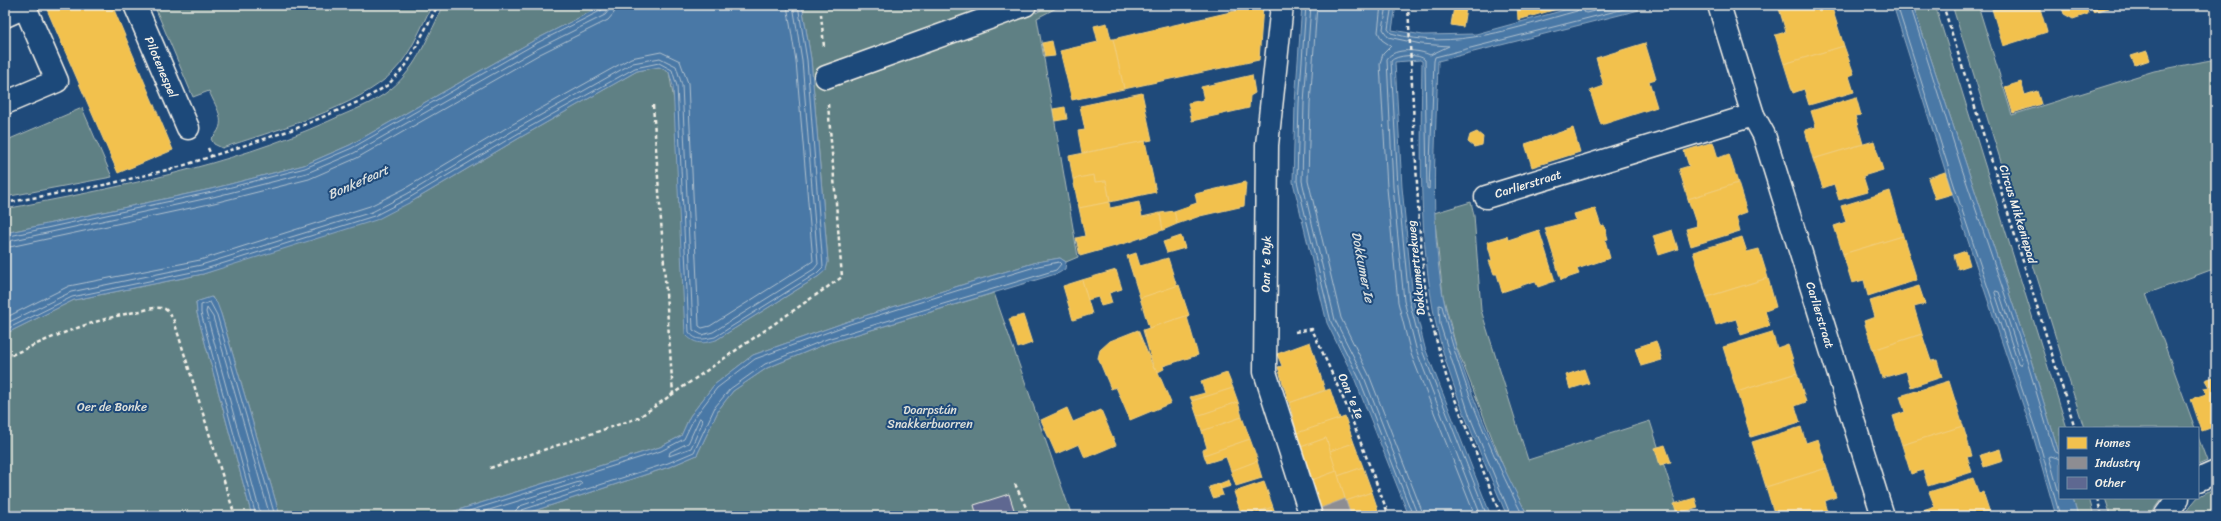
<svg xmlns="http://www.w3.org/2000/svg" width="2221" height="521" viewBox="0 0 2221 521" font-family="Sriracha,sans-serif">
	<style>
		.green { fill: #5f8084; stroke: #aab8b6 }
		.water { fill: #4a78a6; stroke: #8ea8c0 }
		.homes { fill: #f2c14e; stroke: #f3cf7c }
		.industry { fill: #8d8d92; stroke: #acabac }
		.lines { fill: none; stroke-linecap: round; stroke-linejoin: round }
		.shore { stroke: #b0c1ce; stroke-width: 1 }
		.building { fill: #5e6891; stroke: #f4f1e8 }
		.minor-casing { stroke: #f4f1e8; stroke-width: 25 }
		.path { stroke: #f4f1e8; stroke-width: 2.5; stroke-dasharray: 4 3; stroke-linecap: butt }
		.minor { stroke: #1f4a7a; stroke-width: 22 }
		.labels { text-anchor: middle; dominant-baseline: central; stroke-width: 4; stroke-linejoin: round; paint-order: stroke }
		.street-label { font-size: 12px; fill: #f4f1e8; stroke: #1f4a7a }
		.park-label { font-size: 12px; fill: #dee0d9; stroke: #1f4a7a }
		.water-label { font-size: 13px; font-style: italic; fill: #dadfde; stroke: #1f4a7a }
	</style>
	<rect width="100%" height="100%" fill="#1f4a7a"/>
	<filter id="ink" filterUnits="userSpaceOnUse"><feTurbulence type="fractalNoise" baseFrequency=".025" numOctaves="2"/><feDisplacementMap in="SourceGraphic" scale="8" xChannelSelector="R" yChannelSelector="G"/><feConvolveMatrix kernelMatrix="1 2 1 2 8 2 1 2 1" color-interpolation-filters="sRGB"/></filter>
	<g filter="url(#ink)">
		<!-- green -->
		<g class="green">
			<path d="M154,5H432C421,27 411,54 394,71C360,107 270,132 222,148L214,144L211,139C229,123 217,110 209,91L193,97Z"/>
			<path d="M444,5H604L533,41L350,145L304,165L211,189L5,233V209C115,188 226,167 329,121C350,111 373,104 391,89C417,68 429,34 444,5Z"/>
			<polygon points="802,5 1035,5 1036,13 1049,5 1062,5 1037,18 1078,257 1066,262 1060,258 1037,262 971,282 849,321 753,355 714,385 690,416 681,436 660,447 439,516 280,516 221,314 212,297 196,302 197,313 252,516 5,516 5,334 74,300 203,274 411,202 521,137 637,71 659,67 669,72 716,340 819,276 826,269 828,262 811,59"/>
			<polygon points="1913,5 1935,5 2067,428 2060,428 2060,456 2027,347"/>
			<polygon points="1952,5 1978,5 2012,115 2154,71 2216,59 2216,268 2146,294 2195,428 2084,428"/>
			<polygon points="82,108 112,177 5,197 5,141"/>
			<polygon points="1471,202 1474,215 1481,310 1528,460 1650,421 1680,516 1528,516 1507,476 1456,346 1443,296 1434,213"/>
			<polygon points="994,293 1072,516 518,516 669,467 697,455 719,409 733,391 767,368 828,343"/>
			<polygon points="2198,437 2207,461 2198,465"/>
			<polygon points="2216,487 2216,516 2182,516 2198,497"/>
			<polygon points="2073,498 2089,498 2094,516 2078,516"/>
			<polygon points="2105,498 2162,498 2149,516 2111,516"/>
		</g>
		<!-- water -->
		<g class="water">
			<path d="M604,5H802L811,59L828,262L826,270L819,276L716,340C703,344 695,345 685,334L673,86L669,72L659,67L637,71L521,137L411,202L376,220L203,274L74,300L5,334V233L211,189L304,165L350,145L533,41Z"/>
			<path d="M1302,5H1396L1392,30L1423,35L1476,34L1583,5H1631L1639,10L1438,61C1436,139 1429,219 1443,296C1457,368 1494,451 1528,516H1508L1504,509C1479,449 1450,388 1436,324C1418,239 1421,147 1422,61L1420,60L1395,62L1402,187L1413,299L1425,348L1491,516H1409L1355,380L1327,323L1293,182L1295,103Z"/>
			<polygon points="1893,5 1913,5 2027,347 2060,456 2060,498 2073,498 2078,516 2056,516 2032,432 1958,211"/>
			<polygon points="1060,258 1066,262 1065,269 1059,273 828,343 767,368 733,391 719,409 697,455 669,467 518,516 439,516 660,447 681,436 690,416 714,385 753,355 849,321 971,282 1037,262"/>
			<polygon points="211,297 217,303 221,314 280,516 252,516 197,313 196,302"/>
		</g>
		<!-- homes -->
		<g class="homes">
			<polygon points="45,5 112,5 173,150 118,173"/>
			<polygon points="1261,5 1263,6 1259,60 1124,89 1113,39"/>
			<polygon points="1439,5 1489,5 1466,8 1463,27 1451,25 1454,7"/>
			<polygon points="1517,5 1571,5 1518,20"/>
			<polygon points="1778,5 1831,5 1844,46 1784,64 1775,35 1786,32"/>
			<polygon points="2005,5 2039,5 2047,32 2003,46 1992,9"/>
			<polygon points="2061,5 2086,5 2088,14 2073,19 2064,14"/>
			<polygon points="2091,5 2110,5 2109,8 2093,12"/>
			<polygon points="1107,23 1111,39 1113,39 1124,89 1072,100 1060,51 1098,42 1094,26"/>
			<polygon points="1052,41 1055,56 1045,57 1042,43"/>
			<polygon points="1645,43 1656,79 1649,81 1657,107 1601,125 1590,91 1604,86 1596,58"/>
			<polygon points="1844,46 1854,74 1849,76 1854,92 1809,105 1804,89 1793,93 1784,64"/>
			<polygon points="2147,51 2150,60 2135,65 2131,56"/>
			<polygon points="1252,75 1255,93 1250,96 1249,108 1192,121 1188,103 1204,100 1201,87"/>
			<polygon points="2021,82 2025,95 2037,91 2041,104 2013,113 2005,87"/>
			<polygon points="1142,93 1152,140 1082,153 1078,131 1085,130 1080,106"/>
			<polygon points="1856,97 1861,115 1855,116 1863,144 1813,159 1805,130 1816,127 1811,111"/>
			<polygon points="1065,107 1067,119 1055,121 1053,109"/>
			<polygon points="1573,128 1580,152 1532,167 1525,144"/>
			<polygon points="1477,132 1483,137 1482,145 1474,147 1468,142 1470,135"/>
			<polygon points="1145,141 1156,192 1110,202 1106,181 1095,182 1094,175 1073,179 1069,156"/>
			<polygon points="1874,141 1883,170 1863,176 1868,192 1839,200 1834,184 1823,188 1813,159"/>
			<polygon points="1713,142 1718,158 1729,154 1738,183 1688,199 1679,169 1689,166 1684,151"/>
			<polygon points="1945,172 1952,194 1935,199 1928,178"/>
			<polygon points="1094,175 1095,182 1106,181 1110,202 1079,208 1073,179"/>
			<polygon points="1246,182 1244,206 1200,216 1177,224 1174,211 1197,203 1195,194"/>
			<polygon points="1738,183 1747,212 1736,216 1740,231 1691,246 1686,229 1697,226 1688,199"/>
			<polygon points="1890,191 1903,236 1843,254 1834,226 1846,222 1841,206"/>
			<polygon points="1109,202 1110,208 1139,202 1142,217 1160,213 1163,230 1126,243 1080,256 1076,238 1085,236 1079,208"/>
			<polygon points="1595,208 1601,226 1604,225 1608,239 1605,240 1610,258 1577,269 1579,274 1561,280 1545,228 1576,220 1574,214"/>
			<polygon points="1174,211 1177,224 1163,230 1160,213"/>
			<polygon points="1539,230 1555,281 1538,287 1535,281 1502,292 1497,274 1494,274 1489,261 1492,260 1487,242 1507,236 1508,240"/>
			<polygon points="1672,230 1678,249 1659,255 1653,236"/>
			<polygon points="1181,236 1185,248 1167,253 1163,242"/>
			<polygon points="1903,236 1917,280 1868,296 1864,280 1852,283 1843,254"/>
			<polygon points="1742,237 1747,252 1759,249 1768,278 1707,297 1693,252"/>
			<polygon points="1966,251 1970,265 1958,269 1954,255"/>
			<polygon points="1136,253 1140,266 1168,258 1177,287 1140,298 1127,256"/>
			<polygon points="1116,270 1122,289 1109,293 1112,303 1101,306 1098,297 1087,300 1082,280"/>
			<polygon points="1768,278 1776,307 1765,311 1770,326 1741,335 1736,319 1716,325 1707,297"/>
			<polygon points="1082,280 1092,314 1073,320 1063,286"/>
			<polygon points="1179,285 1189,315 1149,328 1140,298"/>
			<polygon points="1919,286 1925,304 1914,307 1922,334 1873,350 1864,321 1875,317 1870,301"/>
			<polygon points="1023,315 1032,343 1018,348 1009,319"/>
			<polygon points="1189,315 1187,317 1198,355 1163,366 1164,369 1158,372 1156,368 1154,369 1143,330"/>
			<polygon points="1138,330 1154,369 1156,368 1158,372 1171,403 1130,420 1116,387 1111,389 1098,358 1100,350 1110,341"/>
			<polygon points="1772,332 1777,348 1788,344 1797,373 1737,392 1723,347"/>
			<polygon points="1922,334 1931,361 1937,360 1942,377 1911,387 1906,371 1882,378 1873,350"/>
			<polygon points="1656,341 1662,360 1641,366 1635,348"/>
			<polygon points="1310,342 1325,390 1289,403 1278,367 1282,366 1277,354"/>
			<polygon points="1584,369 1589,383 1570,389 1566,375"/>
			<polygon points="1227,373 1233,388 1192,401 1190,397 1205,393 1201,382"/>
			<polygon points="1797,373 1806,402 1795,406 1800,422 1751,437 1737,392"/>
			<polygon points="2216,376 2216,426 2202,431 2191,399 2206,394 2204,388 2209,387 2205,380"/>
			<polygon points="1949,381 1963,426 1902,445 1893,416 1905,412 1900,396"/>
			<polygon points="1233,388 1238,402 1197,416 1192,401"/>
			<polygon points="1330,389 1340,419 1297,433 1289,403"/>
			<polygon points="1238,402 1242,417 1202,431 1197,416"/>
			<polygon points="1067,408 1073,422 1101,410 1116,445 1085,458 1079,444 1056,454 1041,420"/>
			<polygon points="1242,417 1250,439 1204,455 1203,450 1207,448 1202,431"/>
			<polygon points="1345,417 1354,443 1330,451 1326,438 1301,447 1297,433"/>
			<polygon points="1963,426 1972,456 1967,457 1972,472 1928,486 1923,470 1911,474 1902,445"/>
			<polygon points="1801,427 1806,443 1818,439 1827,468 1766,487 1752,442"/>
			<polygon points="1326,438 1337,471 1312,480 1301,447"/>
			<polygon points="1250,439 1258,461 1231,471 1226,457 1207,463 1204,455"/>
			<polygon points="1354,443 1363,467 1338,476 1330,451"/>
			<polygon points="1665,445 1671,462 1660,465 1655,448"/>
			<polygon points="2000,449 2003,461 1984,467 1980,455"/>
			<polygon points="1257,461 1262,478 1236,486 1231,471"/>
			<polygon points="1363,467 1372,492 1346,501 1338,476"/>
			<polygon points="1827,468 1836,497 1825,501 1829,516 1775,516 1766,487"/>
			<polygon points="1337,471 1345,499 1321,508 1312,480"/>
			<polygon points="1973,478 1979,494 1983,492 1991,516 1924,516 1923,511 1935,507 1929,492"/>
			<polygon points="1229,480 1231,486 1221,489 1219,484"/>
			<polygon points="1264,482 1273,507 1242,516 1234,492"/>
			<polygon points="1219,484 1223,495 1213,498 1209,487"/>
			<polygon points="1372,492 1380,516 1351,516 1346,501"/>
			<polygon points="1695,498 1698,508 1677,514 1674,504"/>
			<polygon points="1273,507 1276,516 1247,516"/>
		</g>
		<!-- industry -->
		<polygon class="industry" points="1345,499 1351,516 1324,516 1321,508"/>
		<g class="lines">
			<!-- shore -->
			<g class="shore">
				<polyline points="1306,5 1299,103 1297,181 1331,322 1359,378 1413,516"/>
				<polyline points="1311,5 1304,103 1302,181 1335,320 1364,377 1418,516"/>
				<polyline points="1317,5 1310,104 1308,180 1341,318 1369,375 1424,516"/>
				<polyline points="1381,5 1378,32 1382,40 1391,46 1383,54 1380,63 1387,188 1398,302 1411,354 1475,516"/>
				<path d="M1387,5L1383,29L1388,37L1421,44L1449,46L1430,55C1420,50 1394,47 1387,59L1393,187L1404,301L1417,352L1481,516"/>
				<path d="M1392,5L1388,29L1391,33C1453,52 1517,27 1577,11L1580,5"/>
				<polyline points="1585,5 1584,12 1586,13 1620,5"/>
				<polyline points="1897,5 1962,210 2036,431 2060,516"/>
				<polyline points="1910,5 1962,169 2023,348 2054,451 2060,454"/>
				<polyline points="5,237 212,192 305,168 352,148 535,44 602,10 605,5"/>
				<polyline points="5,242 213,197 307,173 354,153 537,49 605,15 609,10 610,5"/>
				<polyline points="5,248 214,203 309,179 357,158 540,54 608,20 614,13 616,5"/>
				<polygon points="1996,291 1999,292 2022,362 2021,365 2018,363 1995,293"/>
				<polyline points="5,318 69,286 200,260 370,206 404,189 513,124 631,58 661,52 680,61 688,83 699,326 702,328 710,326 813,261 796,61 787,5"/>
				<polyline points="5,324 71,292 201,265 372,212 407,194 516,129 633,63 660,58 676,66 682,85 693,330 702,335 713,332 814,269 818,264 802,60 793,5"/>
				<path d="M5,330L72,297L202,270L374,216L409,198L519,133L635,68L659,63L672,70L677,86L689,332C696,342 704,339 715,337L817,273L823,267L807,60L798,5"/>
				<polygon points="700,418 703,421 691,448 669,456 670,452 688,443"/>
				<polyline points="2060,459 2051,456 2049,457 2060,497"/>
				<polyline points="256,516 201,313 201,305 210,302 217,315 275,516"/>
				<polyline points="261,516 206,312 207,308 213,317 270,516"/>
				<polyline points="453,516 661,451 684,439 694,418 717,388 755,359 850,324 972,286 1038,266 1059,262 1061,264 1056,270 827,339 765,364 730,389 715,407 694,452 668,463 522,510 519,516"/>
				<polyline points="470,516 579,482 582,483 580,486 520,506 516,510 514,516"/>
				<path d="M1487,516L1422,350L1409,300L1398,187L1391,61C1396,55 1420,53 1425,60L1427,188L1429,189L1434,61L1435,57L1628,8L1630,5"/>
				<path d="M1511,516L1470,417L1440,324L1439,305L1442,306C1460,379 1489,449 1523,516"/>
			</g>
		</g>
		<!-- building -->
		<polygon class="building" points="1009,494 1016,516 977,516 974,505"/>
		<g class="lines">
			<defs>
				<g id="minor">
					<polyline points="135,5 188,128"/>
					<polyline points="1282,5 1267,145 1265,372 1311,516"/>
					<polyline points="1719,5 1753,115 1764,135 1883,516"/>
					<polyline points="5,16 25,7 57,81 5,103"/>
					<polyline points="826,77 1025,5"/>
					<polyline points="1486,197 1753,115"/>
					<polyline points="2198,480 2216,472"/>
					<polyline points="2165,516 2178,498"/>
				</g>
			</defs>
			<!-- minor casing -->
			<use href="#minor" class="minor-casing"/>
			<!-- path -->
			<g class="path">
				<polyline points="1408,5 1419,223 1425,287 1430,317 1447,379 1501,516"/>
				<polyline points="1943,5 2075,428"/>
				<polyline points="821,14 824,47"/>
				<polyline points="653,105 673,394"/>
				<polyline points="208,148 212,157"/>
				<polyline points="5,203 109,184 179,167 297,128 365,99 388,85 407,64 438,5"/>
				<polyline points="1295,332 1312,329 1347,407 1389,516"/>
				<path d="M5,358C49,338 93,319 141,311C148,309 157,306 165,309C169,312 172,317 174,321L235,516"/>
				<polyline points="490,468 638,418 842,277 828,104"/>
				<polyline points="1015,484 1030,516"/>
				<polyline points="2097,498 2102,516"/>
			</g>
			<!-- minor -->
			<use href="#minor" class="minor"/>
		</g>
	</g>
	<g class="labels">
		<!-- street labels -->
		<g class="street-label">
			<text transform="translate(161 67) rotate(67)">Pilotenespel</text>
			<text transform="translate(1528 184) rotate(-17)">Carlierstraat</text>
			<text transform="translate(2018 214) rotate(73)">Circus Mikkeniepad</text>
			<text transform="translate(1266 264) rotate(-89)">Oan 'e Dyk</text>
			<text transform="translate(1416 268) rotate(-96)">Dokkumertrekweg</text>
			<text transform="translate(1820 315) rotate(73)">Carlierstraat</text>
			<text transform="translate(1351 396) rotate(67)">Oan 'e Ie</text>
		</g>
		<!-- park labels -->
		<g class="park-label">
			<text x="112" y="407">Oer de Bonke</text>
			<text x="930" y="410">Doarpstún<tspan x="930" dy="14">Snakkerbuorren</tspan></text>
		</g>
		<!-- water labels -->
		<g class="water-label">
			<text transform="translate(358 182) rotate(-24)">Bonkefeart</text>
			<text transform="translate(1363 267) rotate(79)">Dokkumer Ie</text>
		</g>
	</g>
	<!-- margin -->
	<rect width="2221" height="521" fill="none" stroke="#1f4a7a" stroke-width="20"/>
	<rect x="10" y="10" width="2201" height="501" fill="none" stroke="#f4f1e8" stroke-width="1.5" filter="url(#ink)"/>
	<!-- legend -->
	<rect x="2059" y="427" width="140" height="72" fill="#1f4a7a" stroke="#748da6"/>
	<rect x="2067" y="437" width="20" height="12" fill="#f2c14e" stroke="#748da6"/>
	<text x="2095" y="447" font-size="12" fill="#f4f1e8">Homes</text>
	<rect x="2067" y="457" width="20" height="12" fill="#8d8d92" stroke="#748da6"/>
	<text x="2095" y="467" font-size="12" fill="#f4f1e8">Industry</text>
	<rect x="2067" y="477" width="20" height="12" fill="#5e6891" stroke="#748da6"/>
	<text x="2095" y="487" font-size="12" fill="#f4f1e8">Other</text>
</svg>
